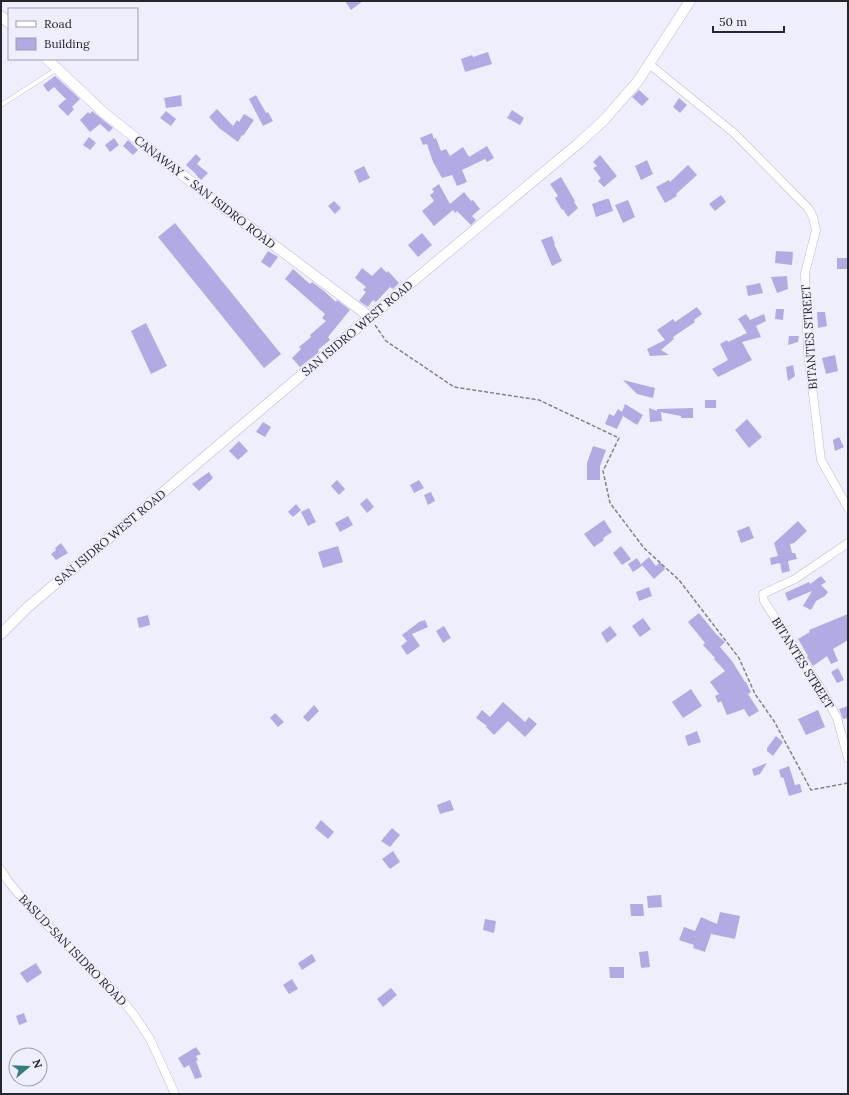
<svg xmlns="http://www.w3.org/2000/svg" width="849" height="1095" viewBox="0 0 849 1095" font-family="Lora,serif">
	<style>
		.building { fill: #b2abe3 }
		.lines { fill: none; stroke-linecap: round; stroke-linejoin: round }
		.service-casing { stroke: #bbbacb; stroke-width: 5 }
		.minor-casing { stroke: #bbbacb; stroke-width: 9 }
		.tertiary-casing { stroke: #bbbacb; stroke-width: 11 }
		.path { stroke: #83828b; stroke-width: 1.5; stroke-dasharray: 4 2; stroke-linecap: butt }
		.service { stroke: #fff; stroke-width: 4 }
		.minor { stroke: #fff; stroke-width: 8 }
		.tertiary { stroke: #fff; stroke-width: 10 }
		.labels { text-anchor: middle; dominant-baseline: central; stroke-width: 3; stroke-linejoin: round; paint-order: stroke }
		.street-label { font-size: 12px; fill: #27262c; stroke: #efeefc }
	</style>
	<rect width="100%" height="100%" fill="#efeefc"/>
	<!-- building -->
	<g class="building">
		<polygon points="345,1 363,1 351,10"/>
		<polygon points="488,52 492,64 465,72 461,59 472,55 473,57"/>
		<polygon points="55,76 80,99 72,107 74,109 68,116 58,106 66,99 54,87 48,92 43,85"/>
		<polygon points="639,90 649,99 642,106 632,97"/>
		<polygon points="181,95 182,106 166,108 164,98"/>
		<polygon points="256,95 266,113 268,112 273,121 263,126 249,99"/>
		<polygon points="679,98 687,105 680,113 673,107"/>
		<polygon points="217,109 233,126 237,120 239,122 244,114 254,120 243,136 242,135 238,142 219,128 209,117"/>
		<polygon points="512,110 524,118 520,125 507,118"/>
		<polygon points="92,111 113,128 109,132 100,124 90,132 80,120 88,112 90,114"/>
		<polygon points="166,111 176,119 171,126 160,118"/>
		<polygon points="432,133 434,139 436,138 441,151 446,149 450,156 463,147 469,157 487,146 494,158 487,162 485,159 462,170 467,182 457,186 452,175 442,178 433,162 427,144 423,145 420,138"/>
		<polygon points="89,137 96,143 90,150 83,145"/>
		<polygon points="114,138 119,145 110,152 105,145"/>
		<polygon points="128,140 138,150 133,155 123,146"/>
		<polygon points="196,154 201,159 197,164 208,173 201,180 196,175 196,174 186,165"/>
		<polygon points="600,155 617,176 604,187 598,181 601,178 593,168 597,166 593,162"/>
		<polygon points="647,160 653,174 641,180 635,166"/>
		<polygon points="688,165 697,175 676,194 677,196 665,203 656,187 669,180 670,182"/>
		<polygon points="364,166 370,178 359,183 354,171"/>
		<polygon points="561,177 575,201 574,202 578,208 568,217 563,209 562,210 555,198 558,196 550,184"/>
		<polygon points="439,184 450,204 464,192 471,201 473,200 480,209 472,216 476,220 471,225 457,211 455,213 453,210 434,226 422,211 434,201 430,195 434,192 432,189"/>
		<polygon points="721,195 726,202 715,211 709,204"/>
		<polygon points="606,199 609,199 613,211 596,217 592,204"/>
		<polygon points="628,200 635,217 623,223 615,205"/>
		<polygon points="334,201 341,208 335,214 328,206"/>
		<polygon points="175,223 281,354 264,368 158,237"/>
		<polygon points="422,233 432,245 418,257 408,245"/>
		<polygon points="552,236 555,244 554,244 562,261 552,266 541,240"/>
		<polygon points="268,251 278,257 270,268 261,262"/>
		<polygon points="776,251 793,252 792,265 775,263"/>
		<rect x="837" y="258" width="11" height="11"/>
		<polygon points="381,267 387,273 388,271 399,283 393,289 390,287 376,302 373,300 368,307 359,301 366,292 363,290 366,287 355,278 362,268 372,276"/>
		<polygon points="293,269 310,284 312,282 324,291 336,302 337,300 350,310 328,337 330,340 318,350 319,352 300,367 292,358 301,349 299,347 311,337 310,335 326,321 322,318 325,314 285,279"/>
		<polygon points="787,276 788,289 777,293 771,277"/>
		<polygon points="760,283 763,293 748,296 746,286"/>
		<polygon points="697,307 702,314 694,320 695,322 673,337 674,339 661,350 669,355 650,356 647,349 665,340 657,330 673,319 675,322"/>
		<polygon points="776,309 784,309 783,320 775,319"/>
		<polygon points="817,312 825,312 827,326 818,328"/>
		<polygon points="746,314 750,320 764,314 766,321 756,326 761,337 742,342 752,360 718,377 712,369 728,360 720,344 727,340 728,342 747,333 738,319"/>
		<polygon points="146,323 167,366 151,374 131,331"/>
		<polygon points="789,336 799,336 798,342 788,345"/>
		<polygon points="835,355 838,371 826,374 822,358"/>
		<polygon points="793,365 795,376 788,381 786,367"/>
		<polygon points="623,380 655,388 653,398 637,394"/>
		<rect x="705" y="400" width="11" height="8"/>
		<polygon points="625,404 643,415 637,425 623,416 617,429 605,424 609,414 614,416 618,409 622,412"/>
		<polygon points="649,408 657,411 657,409 693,408 693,418 681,418 681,416 660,412 661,413 662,421 650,422"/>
		<polygon points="747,419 762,437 749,448 735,430"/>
		<polygon points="263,422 271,427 265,437 256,432"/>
		<polygon points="839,437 844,447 835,451 833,440"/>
		<polygon points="239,441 248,451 238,460 229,451"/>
		<polygon points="593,446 606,450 600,466 600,480 587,480 587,463"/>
		<polygon points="209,472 213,478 199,491 192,484"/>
		<polygon points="337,480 345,489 339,495 331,486"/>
		<polygon points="419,480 424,488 414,493 410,485"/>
		<polygon points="431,492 435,501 428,505 424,495"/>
		<polygon points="367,498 374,507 367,513 360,504"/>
		<polygon points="296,504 301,510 293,517 288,512"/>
		<polygon points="309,508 316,522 308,526 301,512"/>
		<polygon points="348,516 353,525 340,532 335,523"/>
		<polygon points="604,520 612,532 603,538 604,540 594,547 584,534"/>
		<polygon points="798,521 807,531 794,543 790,544 792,553 795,553 797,559 788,561 790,571 782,573 780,563 771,565 770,558 778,556 774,543"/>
		<polygon points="749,526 754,538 741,543 737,531"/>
		<polygon points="61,543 68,553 56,560 51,554 56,550 55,548"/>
		<polygon points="338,546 343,562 323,568 318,552"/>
		<polygon points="621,546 631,559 622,565 613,553"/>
		<polygon points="649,557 656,566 660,562 665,569 654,579 641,564"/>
		<polygon points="637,558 642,566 633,572 628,564"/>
		<polygon points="821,576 826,582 821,585 828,592 825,596 816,601 811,610 803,606 812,591 788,601 785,593 809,582 810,584"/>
		<polygon points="649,587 652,596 639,601 636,592"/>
		<polygon points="699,613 716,634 725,642 720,647 732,661 745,682 746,682 751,692 748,694 759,711 749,717 744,709 727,715 721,701 718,703 715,696 719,694 710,682 725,671 714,659 715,658 703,645 705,643 688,622"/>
		<polygon points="848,614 848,640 833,649 838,661 831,664 827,656 813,666 807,657 808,656 798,639 810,632 809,630"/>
		<polygon points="148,615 150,625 139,628 137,618"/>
		<polygon points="643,618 651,629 640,637 632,626"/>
		<polygon points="425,620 428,627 412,634 420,646 407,655 401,646 407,641 402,635 419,622"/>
		<polygon points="444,626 451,638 443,643 436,631"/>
		<polygon points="610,626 617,635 607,643 601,633"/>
		<polygon points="838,668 844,680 837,683 831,672"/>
		<polygon points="691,689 702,706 683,718 672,702"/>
		<polygon points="503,702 525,722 529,717 537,724 525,737 508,721 494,735 486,727 487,726 476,718 482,710 490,717"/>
		<polygon points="314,705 319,711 308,722 303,717"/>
		<polygon points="848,706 848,718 843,719 839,709"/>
		<polygon points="818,710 825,727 806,735 798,719"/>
		<polygon points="275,713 284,722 278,727 270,718"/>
		<polygon points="697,731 701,742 688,746 685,736"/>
		<polygon points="776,736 783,742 773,756 767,751 767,748"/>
		<polygon points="767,763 760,774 754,776 752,769"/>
		<polygon points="789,766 795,785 800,784 802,792 789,796 783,777 781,778 779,770"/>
		<polygon points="450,800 454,810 440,814 437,805"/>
		<polygon points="321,820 334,832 328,839 315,828"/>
		<polygon points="392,828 400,835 390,847 381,841"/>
		<polygon points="393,851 400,862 390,869 382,859"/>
		<polygon points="661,895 662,907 648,908 647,896"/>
		<polygon points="630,904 643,904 644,916 631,916"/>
		<polygon points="720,912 740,916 735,939 711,934 705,952 693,948 694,945 679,940 684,927 695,931 701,917 717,924"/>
		<polygon points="485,919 496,921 494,933 483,930"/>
		<polygon points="648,951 650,967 641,968 639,952"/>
		<polygon points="312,954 316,961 302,970 298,963"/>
		<polygon points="36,963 42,973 27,983 20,973"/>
		<polygon points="609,967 624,967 624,978 610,978"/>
		<polygon points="292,979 298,989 289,994 283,985"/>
		<polygon points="391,988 397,995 383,1007 377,999"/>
		<polygon points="24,1013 27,1022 19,1025 16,1016"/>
		<polygon points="196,1047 201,1054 196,1056 198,1060 196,1061 202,1077 195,1079 189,1065 184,1068 178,1058"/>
	</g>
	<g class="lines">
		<defs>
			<polyline id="service" points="1,105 57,69"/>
			<g id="minor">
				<polyline points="649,64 734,133 808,208 813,217 816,230 805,273 808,353 821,460 848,508"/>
				<polyline points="848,543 795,579 763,594 764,601 823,692 837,718 848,758"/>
				<polyline points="1,870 8,881 33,911 60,938 117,994 135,1016 150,1039 175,1094"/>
			</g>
			<g id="tertiary">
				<polyline points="1,16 9,23"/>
				<polyline points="47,59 104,113 223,207 370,317"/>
				<polyline points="1,634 28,607 168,488 370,317 579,143 604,120 638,81 690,1"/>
			</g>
		</defs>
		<!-- service casing -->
		<use href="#service" class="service-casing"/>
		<!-- minor casing -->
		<use href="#minor" class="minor-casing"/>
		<!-- tertiary casing -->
		<use href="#tertiary" class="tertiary-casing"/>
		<!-- path -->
		<polyline class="path" points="375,325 386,341 454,387 539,400 619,438 603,471 610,503 644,548 679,580 739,658 755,694 774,721 811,790 848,783"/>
		<!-- service -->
		<use href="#service" class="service"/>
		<!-- minor -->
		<use href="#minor" class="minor"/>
		<!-- tertiary -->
		<use href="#tertiary" class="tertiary"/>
	</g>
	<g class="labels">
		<!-- street labels -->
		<g class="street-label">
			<text transform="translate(205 192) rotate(38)">CANAWAY – SAN ISIDRO ROAD</text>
			<text transform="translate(357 328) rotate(-40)">SAN ISIDRO WEST ROAD</text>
			<text transform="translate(809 337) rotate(-94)">BITANTES STREET</text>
			<text transform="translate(110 537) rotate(-40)">SAN ISIDRO WEST ROAD</text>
			<text transform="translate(803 663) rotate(58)">BITANTES STREET</text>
			<text transform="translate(73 950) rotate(46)">BASUD-SAN ISIDRO ROAD</text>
		</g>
	</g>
	<!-- border -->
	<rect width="849" height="1095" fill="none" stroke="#27262c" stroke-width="4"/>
	<!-- legend -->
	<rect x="8" y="8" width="130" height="52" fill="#efeefc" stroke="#9f9ea9"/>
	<rect x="16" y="21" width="20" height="6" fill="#ffffff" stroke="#9f9ea9"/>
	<text x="44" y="28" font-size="12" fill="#27262c">Road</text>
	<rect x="16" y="38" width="20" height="12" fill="#b2abe3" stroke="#9f9ea9"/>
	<text x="44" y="48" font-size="12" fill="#27262c">Building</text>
	<!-- north arrow -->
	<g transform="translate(28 1067) rotate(71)"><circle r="19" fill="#efeefc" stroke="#9f9ea9"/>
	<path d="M0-3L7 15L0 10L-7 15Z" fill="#357e7b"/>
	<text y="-6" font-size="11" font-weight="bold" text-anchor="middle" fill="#27262c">N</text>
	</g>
	<!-- scale -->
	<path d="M713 26v6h71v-6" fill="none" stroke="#27262c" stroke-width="2"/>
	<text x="719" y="26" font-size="12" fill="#27262c" stroke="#efeefc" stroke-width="3" paint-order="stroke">50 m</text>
</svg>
